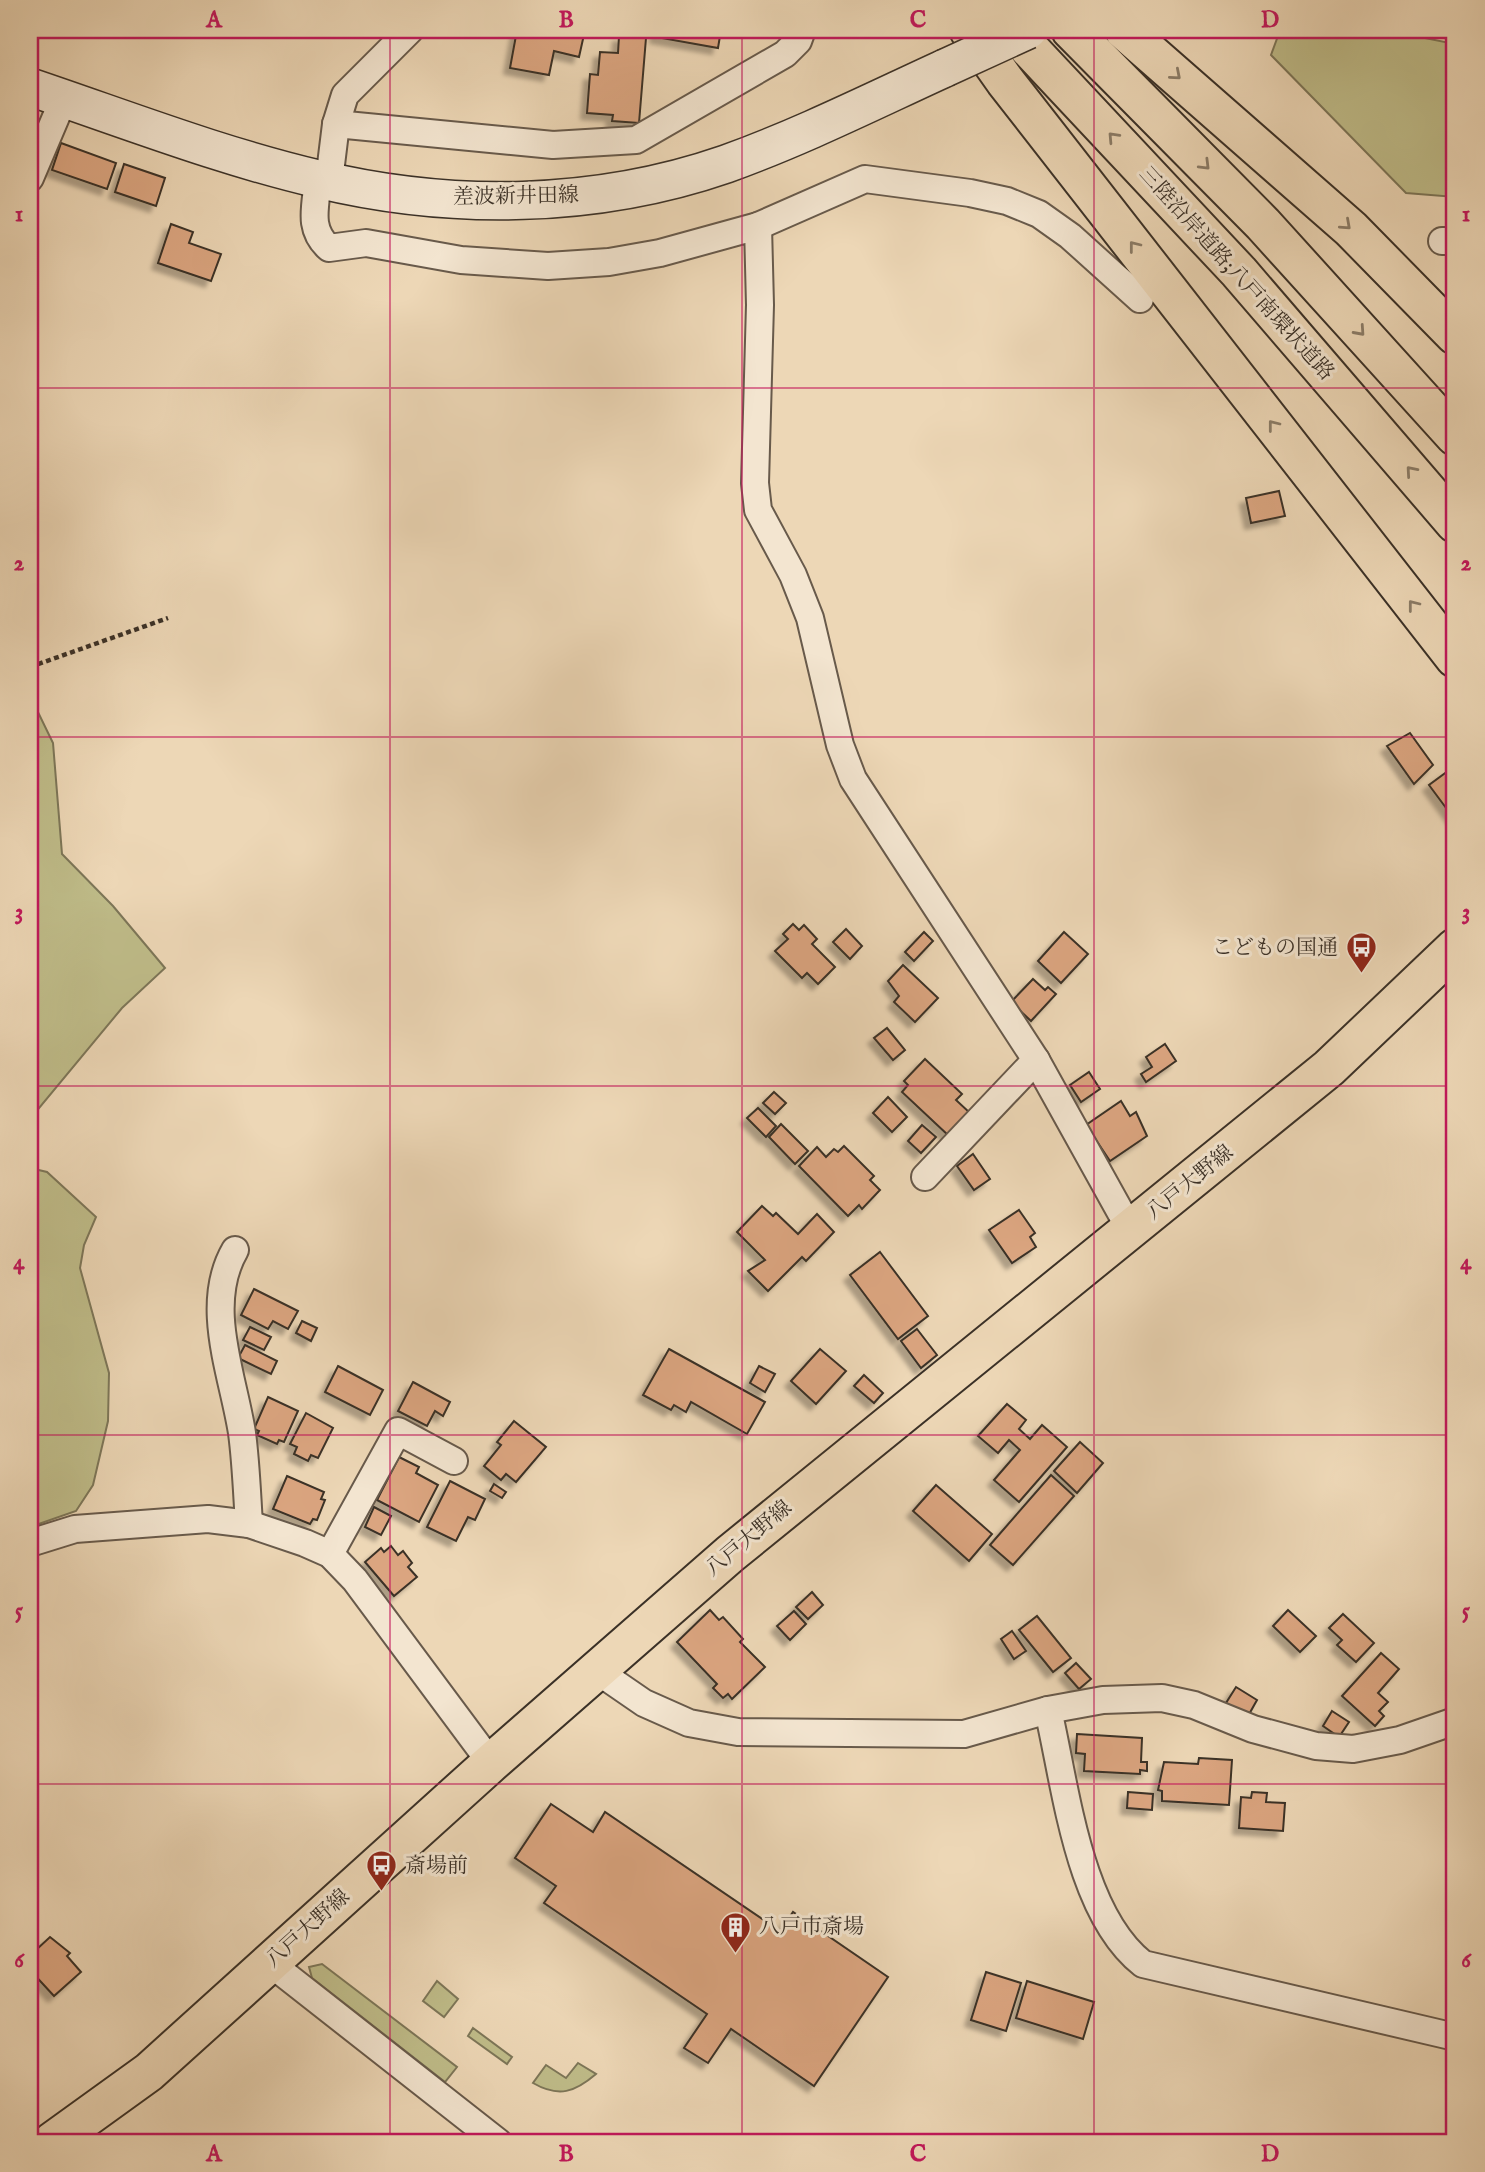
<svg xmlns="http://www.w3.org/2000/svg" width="1485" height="2172" viewBox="0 0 1485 2172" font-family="'IM FELL English','Noto Serif JP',serif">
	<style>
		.green { fill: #bfbc89; stroke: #7d7658; stroke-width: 2 }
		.building { fill: #dba580; stroke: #3b3127; stroke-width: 2; filter: url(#shadow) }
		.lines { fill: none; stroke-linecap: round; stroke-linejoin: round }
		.minor-casing { stroke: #685a4b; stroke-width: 30 }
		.secondary-casing { stroke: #3b3127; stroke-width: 40 }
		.primary-casing { stroke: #3b3127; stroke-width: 42 }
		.motorway-casing { stroke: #3b3127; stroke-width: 42 }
		.path { stroke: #3b3127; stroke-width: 4.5; stroke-dasharray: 5 3.5; stroke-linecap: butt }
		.minor { stroke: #f3e5d0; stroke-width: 26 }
		.secondary { stroke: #f3e5d0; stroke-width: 37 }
		.primary { stroke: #edd7b6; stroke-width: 38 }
		.motorway { stroke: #edd7b6; stroke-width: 38 }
		.secondary-bridge-casing { stroke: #3b3127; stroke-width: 40; stroke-linecap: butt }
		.secondary-bridge { stroke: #f3e5d0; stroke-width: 37 }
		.oneway { stroke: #8b7c67 }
		.grid { fill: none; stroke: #c2185b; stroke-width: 2; stroke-opacity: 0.55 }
		.labels { text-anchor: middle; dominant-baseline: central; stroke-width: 6; stroke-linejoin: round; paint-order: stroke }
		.street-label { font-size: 21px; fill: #3b3127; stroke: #f3e5d0 }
		.poi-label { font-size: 21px; fill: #3b3127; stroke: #f3e5d0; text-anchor: start }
		.neatline { fill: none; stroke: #c2185b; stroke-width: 2.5 }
		.grid-label { font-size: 23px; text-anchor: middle; font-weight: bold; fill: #c2185b }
	</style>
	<defs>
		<filter id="shadow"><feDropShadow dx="-6" dy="6" stdDeviation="2" flood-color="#0004"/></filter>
	</defs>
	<rect width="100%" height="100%" fill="#edd7b6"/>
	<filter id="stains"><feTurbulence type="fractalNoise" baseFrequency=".00286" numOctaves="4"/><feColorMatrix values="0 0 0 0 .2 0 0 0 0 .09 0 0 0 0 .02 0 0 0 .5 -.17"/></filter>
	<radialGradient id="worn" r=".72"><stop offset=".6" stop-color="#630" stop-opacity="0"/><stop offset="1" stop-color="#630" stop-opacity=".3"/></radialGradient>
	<!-- green -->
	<g class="green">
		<polygon points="1390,31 1455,44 1455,197 1406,193 1271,55 1278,36"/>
		<polygon points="30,705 35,706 53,743 62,854 113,906 165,968 122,1008 30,1119"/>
		<polygon points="30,1168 47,1172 96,1217 84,1245 80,1268 109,1373 108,1421 93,1485 76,1511 30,1527"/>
		<polygon points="322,1964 457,2067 445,2082 312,1978 309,1967"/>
		<polygon points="437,1981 458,1999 444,2017 423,2001"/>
		<polygon points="473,2028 512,2057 507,2064 468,2036"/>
		<path d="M578,2063L596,2074C575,2092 559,2098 533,2083L546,2065L566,2078Z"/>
	</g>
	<!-- building -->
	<g class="building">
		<polygon points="517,30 585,30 579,57 554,51 549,75 510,68"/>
		<polygon points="657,30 721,30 718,48 656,37"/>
		<polygon points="619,36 646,38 639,123 612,121 613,115 587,113 590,74 598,75 600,52 618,53"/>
		<polygon points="61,143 116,163 107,189 52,170"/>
		<polygon points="124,164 165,178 156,206 115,192"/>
		<polygon points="171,224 193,232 189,243 221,254 211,281 158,263"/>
		<polygon points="1279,491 1285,516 1251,523 1246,498"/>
		<polygon points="1410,733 1433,765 1414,784 1387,746"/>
		<polygon points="1448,771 1451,776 1455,773 1455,820 1429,785"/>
		<polygon points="793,924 799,930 804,925 817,939 812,944 835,967 818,984 807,973 802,978 775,951 788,939 783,934"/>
		<polygon points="846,929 862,946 850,959 833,942"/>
		<polygon points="924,932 933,941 914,961 905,952"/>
		<polygon points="1064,932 1088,954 1061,983 1038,961"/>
		<polygon points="903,965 938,998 915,1022 894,1002 899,996 888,981"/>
		<polygon points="1033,979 1045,990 1048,987 1056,994 1031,1021 1011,1002"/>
		<polygon points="887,1028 905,1050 893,1060 874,1038"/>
		<polygon points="1165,1044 1176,1061 1146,1082 1141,1074 1152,1067 1146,1057"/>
		<polygon points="925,1059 962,1094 956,1100 970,1113 949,1136 902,1092 908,1085 904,1081"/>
		<polygon points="1089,1072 1100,1089 1081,1102 1070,1085"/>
		<polygon points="774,1092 786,1103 775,1114 763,1103"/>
		<polygon points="888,1097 907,1117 892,1132 873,1113"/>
		<polygon points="1121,1101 1130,1116 1136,1112 1147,1136 1110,1161 1086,1125"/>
		<polygon points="758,1108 776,1126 766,1137 747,1118"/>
		<polygon points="781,1124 808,1151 795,1164 769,1137"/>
		<polygon points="922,1125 936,1137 921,1153 908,1141"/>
		<polygon points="844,1146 874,1176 870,1180 880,1190 862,1209 859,1205 848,1216 799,1166 817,1147 826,1157 834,1149 838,1152"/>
		<polygon points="973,1154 990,1179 974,1190 957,1166"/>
		<polygon points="762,1206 773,1216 776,1213 798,1234 817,1214 834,1232 806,1261 802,1257 768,1291 748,1271 765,1260 737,1232"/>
		<polygon points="1019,1210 1035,1233 1030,1237 1036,1247 1012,1263 989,1230"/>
		<polygon points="880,1252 928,1316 898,1339 850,1275"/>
		<polygon points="254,1289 298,1311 288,1329 273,1321 268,1329 241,1315"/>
		<polygon points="302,1321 317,1328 311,1341 296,1333"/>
		<polygon points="250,1327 271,1337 264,1350 243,1340"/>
		<polygon points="917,1329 937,1355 921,1368 901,1341"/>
		<polygon points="245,1345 277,1361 271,1374 238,1358"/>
		<polygon points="669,1349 765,1402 747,1434 691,1402 686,1412 674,1405 671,1410 643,1395"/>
		<polygon points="820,1349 846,1371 816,1404 791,1381"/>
		<polygon points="338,1366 383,1390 370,1415 325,1392"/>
		<polygon points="759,1366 775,1374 765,1392 750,1383"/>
		<polygon points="864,1375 883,1393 874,1403 854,1386"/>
		<polygon points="413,1382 450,1402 443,1416 435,1411 427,1426 398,1411"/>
		<polygon points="268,1397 298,1411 284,1442 279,1440 277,1444 257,1435 259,1431 254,1429"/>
		<polygon points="1007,1404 1026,1420 1019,1429 1030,1439 1042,1425 1067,1447 1019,1502 994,1480 1020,1450 1009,1440 998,1453 978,1436"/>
		<polygon points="306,1413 333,1428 318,1458 311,1455 308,1461 294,1454 297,1447 290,1444"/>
		<polygon points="514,1421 546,1447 516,1482 506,1474 501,1480 484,1466 501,1445 497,1442"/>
		<polygon points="1080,1442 1103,1463 1077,1493 1054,1471"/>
		<polygon points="399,1457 419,1467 416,1473 438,1485 419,1522 377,1500"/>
		<polygon points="1051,1475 1074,1496 1013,1565 990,1545"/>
		<polygon points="287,1476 324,1492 321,1499 325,1500 317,1520 313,1519 310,1524 273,1509"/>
		<polygon points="450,1481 485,1499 475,1520 468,1517 456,1541 427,1527"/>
		<polygon points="494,1484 506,1492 502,1498 490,1491"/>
		<polygon points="936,1485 992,1534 969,1561 913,1511"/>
		<polygon points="374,1507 391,1516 381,1535 365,1527"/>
		<polygon points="391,1546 398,1555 403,1551 412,1563 408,1567 417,1577 394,1596 365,1562 381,1548 384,1552"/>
		<polygon points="812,1592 823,1605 808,1619 796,1607"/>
		<polygon points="710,1610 719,1620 723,1617 743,1639 740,1642 765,1667 732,1699 728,1694 723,1698 713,1688 717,1684 677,1642"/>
		<polygon points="1288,1610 1316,1636 1300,1652 1273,1626"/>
		<polygon points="794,1611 806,1624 790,1640 777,1626"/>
		<polygon points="1343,1614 1374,1643 1356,1662 1337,1645 1342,1640 1329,1628"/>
		<polygon points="1037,1616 1071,1658 1053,1672 1019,1630"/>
		<polygon points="1012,1631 1026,1651 1014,1659 1001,1639"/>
		<polygon points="1381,1653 1399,1669 1378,1693 1388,1702 1379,1711 1384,1716 1375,1726 1342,1696"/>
		<polygon points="1076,1663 1091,1679 1079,1689 1065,1673"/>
		<polygon points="1236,1687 1257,1700 1248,1716 1226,1703"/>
		<polygon points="1332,1711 1349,1722 1339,1737 1323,1726"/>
		<polygon points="1077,1734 1142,1738 1141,1762 1147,1762 1147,1771 1140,1770 1140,1774 1084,1771 1085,1754 1076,1753"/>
		<polygon points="1199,1758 1232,1760 1229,1805 1162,1801 1162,1791 1158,1790 1164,1762 1198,1764"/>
		<polygon points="1128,1792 1153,1794 1152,1810 1127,1808"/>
		<polygon points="1252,1792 1267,1793 1266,1802 1285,1803 1283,1831 1239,1828 1241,1797 1251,1798"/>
		<polygon points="551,1804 593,1832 605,1812 780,1931 793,1912 888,1977 814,2086 731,2029 708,2063 684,2048 707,2014 544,1903 556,1886 515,1858"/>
		<polygon points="50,1937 70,1953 67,1956 81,1972 54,1996 30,1970 30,1949 33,1946 36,1950"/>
		<polygon points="986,1972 1021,1983 1006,2031 971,2020"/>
		<polygon points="1027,1981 1094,2002 1083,2039 1016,2018"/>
	</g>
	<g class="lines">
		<defs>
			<g id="minor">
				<polyline points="336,124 553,145 636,140 785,54 798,41 802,30"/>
				<polyline points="30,178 64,98"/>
				<path d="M318,179C316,206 307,228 329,248L366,243L461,260L548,266L609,262L660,253L758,226L760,305L755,483L758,510L793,575L810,618L840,745L853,779L1036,1060L1131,1231"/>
				<polyline points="329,181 336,124 345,95 410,30"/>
				<polyline points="758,226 865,179 970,193 1007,201 1039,214 1070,236 1140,299"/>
				<polyline points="1442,241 1455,241"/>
				<polyline points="925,1177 1036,1060"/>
				<path d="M235,1250C203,1305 233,1375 242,1433C246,1463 247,1494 249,1524"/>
				<polyline points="30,1543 75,1529 208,1519 249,1524 305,1543 330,1554 355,1580 491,1763"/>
				<polyline points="330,1554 398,1431 454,1461"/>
				<polyline points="596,1670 644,1703 689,1723 738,1732 964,1734 1048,1710 1103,1700 1162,1698 1194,1705 1253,1729 1316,1746 1353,1749 1400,1740 1455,1721"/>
				<path d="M1048,1710C1066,1787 1078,1913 1143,1964L1455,2037"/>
				<polyline points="270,1963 498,2142"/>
			</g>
			<path id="secondary" d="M30,87C125,119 220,156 318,179C451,211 596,209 726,164C801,137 873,101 945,68"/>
			<polyline id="primary" points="52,2142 149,2072 491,1763 730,1554 1329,1068 1455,948"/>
			<g id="motorway">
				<polyline points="969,30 1005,81 1455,658"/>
				<polyline points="1012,30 1239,272 1455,523"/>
				<polyline points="1071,30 1263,224 1455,436"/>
				<polyline points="1124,30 1351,229 1455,335"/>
			</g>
		</defs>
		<!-- minor casing -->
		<use href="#minor" class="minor-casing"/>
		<!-- secondary casing -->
		<use href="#secondary" class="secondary-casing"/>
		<!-- primary casing -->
		<use href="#primary" class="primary-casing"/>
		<!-- motorway casing -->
		<use href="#motorway" class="motorway-casing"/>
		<!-- path -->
		<polyline class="path" points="30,667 168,618"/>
		<!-- minor -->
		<use href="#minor" class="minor"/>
		<!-- secondary -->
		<use href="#secondary" class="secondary"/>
		<!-- primary -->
		<use href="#primary" class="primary"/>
		<!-- motorway -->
		<use href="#motorway" class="motorway"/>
		<defs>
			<polyline id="secondary-bridge" points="945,68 1028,30"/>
		</defs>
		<!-- secondary-bridge casing -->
		<use href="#secondary-bridge" class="secondary-bridge-casing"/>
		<!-- secondary-bridge -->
		<use href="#secondary-bridge" class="secondary-bridge"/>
	</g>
	<!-- one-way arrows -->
	<defs><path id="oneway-chevron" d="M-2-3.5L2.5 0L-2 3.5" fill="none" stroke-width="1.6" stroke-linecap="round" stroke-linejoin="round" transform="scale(1.75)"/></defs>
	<g class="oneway">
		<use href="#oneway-chevron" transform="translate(1176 75) rotate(41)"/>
		<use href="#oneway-chevron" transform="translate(1113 137) rotate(-133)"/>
		<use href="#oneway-chevron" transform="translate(1205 165) rotate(45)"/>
		<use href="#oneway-chevron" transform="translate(1346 225) rotate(42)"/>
		<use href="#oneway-chevron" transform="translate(1134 246) rotate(-128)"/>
		<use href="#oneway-chevron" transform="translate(1360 331) rotate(48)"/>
		<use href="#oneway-chevron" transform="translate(1273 425) rotate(-128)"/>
		<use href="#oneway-chevron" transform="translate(1411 471) rotate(-131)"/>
		<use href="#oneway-chevron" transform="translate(1413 605) rotate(-128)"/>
	</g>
	<!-- grid -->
	<path class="grid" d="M390,30V2142M742,30V2142M1094,30V2142M30,388H1455M30,737H1455M30,1086H1455M30,1435H1455M30,1784H1455"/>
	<!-- icons -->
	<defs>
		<symbol id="bus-pin" viewBox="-11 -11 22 30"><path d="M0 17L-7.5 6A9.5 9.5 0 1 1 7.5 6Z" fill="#8f2418" stroke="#f3e5d0"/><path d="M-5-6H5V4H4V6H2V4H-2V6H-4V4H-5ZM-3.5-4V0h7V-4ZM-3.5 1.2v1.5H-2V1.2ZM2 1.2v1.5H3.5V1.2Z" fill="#fff"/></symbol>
		<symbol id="building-pin" viewBox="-11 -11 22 30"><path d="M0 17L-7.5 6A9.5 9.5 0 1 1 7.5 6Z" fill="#8f2418" stroke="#f3e5d0"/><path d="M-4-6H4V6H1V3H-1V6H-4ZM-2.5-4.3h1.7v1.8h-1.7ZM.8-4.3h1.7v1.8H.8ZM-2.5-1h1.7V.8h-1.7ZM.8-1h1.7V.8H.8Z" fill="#fff"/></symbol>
	</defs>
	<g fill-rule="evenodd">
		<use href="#bus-pin" x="1344" y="930" width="35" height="47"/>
		<use href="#bus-pin" x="364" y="1848" width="35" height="47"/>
		<use href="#building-pin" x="718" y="1910" width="35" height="47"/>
	</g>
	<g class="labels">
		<!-- street labels -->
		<g class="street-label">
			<text transform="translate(516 197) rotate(-1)">差波新井田線</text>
			<text transform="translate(1236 274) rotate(48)">三陸沿岸道路;八戸南環状道路</text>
			<text transform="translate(1190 1183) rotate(-39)">八戸大野線</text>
			<text transform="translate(749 1539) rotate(-40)">八戸大野線</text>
			<text transform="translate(308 1929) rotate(-42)">八戸大野線</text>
		</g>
		<!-- poi labels -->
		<g class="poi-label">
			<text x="1338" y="948" text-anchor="end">こどもの国通</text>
			<text x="405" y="1866">斎場前</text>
			<text x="759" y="1927">八戸市斎場</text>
		</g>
	</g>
	<!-- margin -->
	<rect width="1485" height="2172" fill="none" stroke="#edd7b6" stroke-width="77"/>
	<rect x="38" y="38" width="1408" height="2096" class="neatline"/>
	<g class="grid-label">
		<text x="214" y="27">A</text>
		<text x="566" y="27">B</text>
		<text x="918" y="27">C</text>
		<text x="1270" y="27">D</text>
		<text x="19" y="221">1</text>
		<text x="1466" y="221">1</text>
		<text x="19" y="570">2</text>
		<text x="1466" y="570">2</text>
		<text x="19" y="919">3</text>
		<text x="1466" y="919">3</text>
		<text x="19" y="1269">4</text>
		<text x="1466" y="1269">4</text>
		<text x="19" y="1618">5</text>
		<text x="1466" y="1618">5</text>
		<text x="19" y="1967">6</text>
		<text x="1466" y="1967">6</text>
		<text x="214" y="2161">A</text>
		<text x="566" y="2161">B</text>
		<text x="918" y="2161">C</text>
		<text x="1270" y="2161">D</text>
	</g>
	<rect width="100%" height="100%" filter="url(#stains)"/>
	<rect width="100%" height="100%" fill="url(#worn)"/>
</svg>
